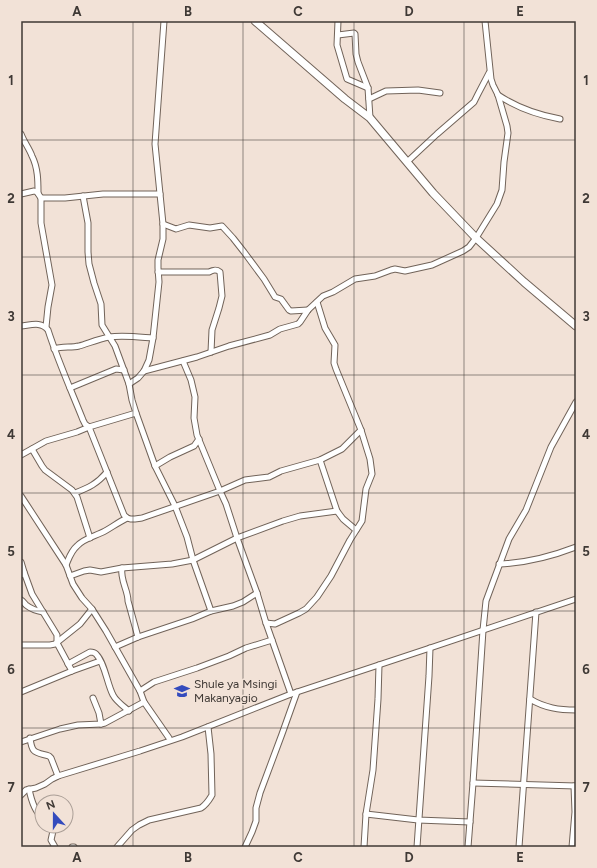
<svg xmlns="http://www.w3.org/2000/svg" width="597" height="868" viewBox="0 0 597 868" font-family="Figtree,sans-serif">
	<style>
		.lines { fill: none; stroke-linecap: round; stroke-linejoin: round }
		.street-casing { stroke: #716359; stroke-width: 7 }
		.secondary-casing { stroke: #716359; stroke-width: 9 }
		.street { stroke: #fff; stroke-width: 5 }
		.secondary { stroke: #fff; stroke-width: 7 }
		.grid { fill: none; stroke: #3f3935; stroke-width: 1; stroke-opacity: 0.55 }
		.labels { text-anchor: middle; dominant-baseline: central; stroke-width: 3; stroke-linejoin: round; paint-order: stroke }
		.poi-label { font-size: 12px; fill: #3f3935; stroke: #f2e2d7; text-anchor: start }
		.neatline { fill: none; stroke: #3f3935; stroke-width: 1.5 }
		.grid-label { font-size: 13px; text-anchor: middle; font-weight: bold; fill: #3f3935 }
	</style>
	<rect width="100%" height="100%" fill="#f2e2d7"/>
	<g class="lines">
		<defs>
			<g id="street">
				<polyline points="338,21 337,45 347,79 368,88"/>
				<polyline points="338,35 354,33 355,34 356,54 358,62 368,88 370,118"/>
				<path d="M498,95C516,107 538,115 560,119"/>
				<polyline points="369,99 386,91 418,90 440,93"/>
				<path d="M21,134C24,142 29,148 32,156C38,168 38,181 38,193"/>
				<polyline points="407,162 437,134 474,102 478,94 489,73"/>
				<polyline points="21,194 34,191 37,192 41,198 41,223 52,285 48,307 46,327"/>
				<polyline points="83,196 88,223 88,252 89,264 94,283 101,304 102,325 115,346 129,384 132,400 136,413 155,466 175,506 187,537 193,560 211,611"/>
				<polyline points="41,198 65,198 103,194 160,194"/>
				<polyline points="163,224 176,229 189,225 210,228 222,226 233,238 244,252 264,279 275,297 281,299 289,310 291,311 308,310"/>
				<path d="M158,272H209C213,270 216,269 220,272L222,296L219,308L212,330L211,352"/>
				<path d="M21,326C31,325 41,321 48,330C58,361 71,390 83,420L85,424L89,427L124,515C129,521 134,519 142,518L220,491L245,480L269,477L281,471L320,460L342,449L361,430"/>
				<path d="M54,349C62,346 71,348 79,346C89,343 99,339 109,337C123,335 139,337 153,338"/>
				<polyline points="183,361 191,380 195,397 194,418 197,435 220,491 226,504 237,538 257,593 266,623 291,694"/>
				<polyline points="144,371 197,357 229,346 270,335 280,329 298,324 300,322 308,310 323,296 333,292 355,279 375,276 391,270 395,269 405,271 432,265 463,251 469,247 476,238 497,204 502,190 504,162 508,133 507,126 498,95 493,85 491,79 485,21"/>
				<polyline points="129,384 138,378 144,371 149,360 153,338 159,282 158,268 158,260 163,239 163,224 155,144 164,21"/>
				<polyline points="70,388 116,369 124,370"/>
				<polyline points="32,449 42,466 45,470 72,490 77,497 90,538"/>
				<polyline points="21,455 46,441 77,432 89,427 136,413"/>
				<polyline points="320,460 337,511 343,519 356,530"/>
				<polyline points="155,466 170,457 194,446 199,439"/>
				<path d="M75,493C88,488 97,484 107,472"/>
				<polyline points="21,496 66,565 73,584 82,598 92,609 106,631 140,691 144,702 169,738"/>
				<polyline points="21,562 24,572 21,575"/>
				<path d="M499,564C527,563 550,557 576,547"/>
				<path d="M66,565C69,558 71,551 77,546C84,538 96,536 105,531C112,527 119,522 127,518"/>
				<path d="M122,568C120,580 128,590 128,601L138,637"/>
				<polyline points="24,572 32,594 57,635 57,643 72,671"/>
				<polyline points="70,576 84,571 90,570 101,572 122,568 172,564 193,560 237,538 283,521 300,516 337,511"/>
				<path d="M21,600C23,601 24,603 26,605C31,609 37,611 43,612"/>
				<polyline points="266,623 275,624 299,613 306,609 317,597 331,576 350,540 362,521 366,489 372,474 370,459 361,430 336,369 334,363 335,345 325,328 317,302"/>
				<polyline points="21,645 50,645 55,644 80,624 92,609"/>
				<polyline points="115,647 138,637 192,619 211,611 233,606 243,602 257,593"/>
				<path d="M68,664L90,652C93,652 94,652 96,654C105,663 107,684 113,695C116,701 123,706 129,711"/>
				<polyline points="140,691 154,682 197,668 229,656 246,648 272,640"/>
				<polyline points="21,692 72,671 100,661"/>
				<polyline points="93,698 99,713 101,724"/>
				<path d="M530,699C545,708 559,710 576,710"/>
				<path d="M30,738C32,754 35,752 49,756L51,758L58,776"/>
				<polyline points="21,742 60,729 78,725 101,724 105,723 144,702"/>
				<polyline points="473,783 576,786"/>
				<path d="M29,789C31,799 34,811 42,817"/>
				<polyline points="21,795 26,790 36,788 45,784 52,779 58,776 140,751 182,737 291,694 430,648 576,599"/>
				<polyline points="366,814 418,820 470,822"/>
				<polyline points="51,826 53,831 51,840 55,847"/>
				<polyline points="72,847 74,847"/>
				<path d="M117,847L132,830L139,825L149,820L201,808C207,804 209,800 212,795L211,754L208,727"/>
				<polyline points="245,847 252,832 256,821 256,808 260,793 282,734 297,692"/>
				<polyline points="364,847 366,814 373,770 378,699 379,665"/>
				<polyline points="417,847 429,676 430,648"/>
				<polyline points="468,847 473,783 483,630 486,601 509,539 526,510 551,447 576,402"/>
				<polyline points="519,847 536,612"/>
				<polyline points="572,847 575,812 574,786"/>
			</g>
			<polyline id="secondary" points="255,21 345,99 370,118 433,193 476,238 524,282 576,326"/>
		</defs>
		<!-- street casing -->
		<use href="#street" class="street-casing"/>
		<!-- secondary casing -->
		<use href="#secondary" class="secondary-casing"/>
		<!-- street -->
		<use href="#street" class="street"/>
		<!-- secondary -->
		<use href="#secondary" class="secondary"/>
	</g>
	<!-- grid -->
	<path class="grid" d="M133,21V847M243,21V847M354,21V847M464,21V847M21,140H576M21,257H576M21,375H576M21,493H576M21,611H576M21,728H576"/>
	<!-- icons -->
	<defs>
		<symbol id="school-bare" viewBox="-9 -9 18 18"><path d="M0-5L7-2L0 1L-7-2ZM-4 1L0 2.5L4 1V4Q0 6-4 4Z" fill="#344bbd" stroke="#f2e2d7" stroke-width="2.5" paint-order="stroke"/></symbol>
	</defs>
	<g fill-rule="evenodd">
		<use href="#school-bare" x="171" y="680" width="22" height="22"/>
	</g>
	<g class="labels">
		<!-- poi labels -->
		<g class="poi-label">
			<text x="194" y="684">Shule ya Msingi<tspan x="194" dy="14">Makanyagio</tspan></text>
		</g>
	</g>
	<!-- border -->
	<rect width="597" height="868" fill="none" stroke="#f2e2d7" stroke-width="44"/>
	<!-- north arrow -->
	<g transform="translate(54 814) rotate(339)"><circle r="19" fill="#f2e2d7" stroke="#aa9e96"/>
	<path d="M0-3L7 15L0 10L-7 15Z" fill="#344bbd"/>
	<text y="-6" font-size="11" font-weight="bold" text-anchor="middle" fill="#3f3935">N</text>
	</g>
	<rect x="22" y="22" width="553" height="824" class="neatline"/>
	<g class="grid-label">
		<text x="77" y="16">A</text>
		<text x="188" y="16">B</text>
		<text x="298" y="16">C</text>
		<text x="409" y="16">D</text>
		<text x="520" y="16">E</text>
		<text x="11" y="85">1</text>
		<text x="586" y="85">1</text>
		<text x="11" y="203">2</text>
		<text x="586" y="203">2</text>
		<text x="11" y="321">3</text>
		<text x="586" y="321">3</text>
		<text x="11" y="439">4</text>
		<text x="586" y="439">4</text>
		<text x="11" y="556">5</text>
		<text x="586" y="556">5</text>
		<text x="11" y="674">6</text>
		<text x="586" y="674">6</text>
		<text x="11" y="792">7</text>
		<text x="586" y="792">7</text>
		<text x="77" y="862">A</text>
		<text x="188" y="862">B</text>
		<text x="298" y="862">C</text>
		<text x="409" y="862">D</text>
		<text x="520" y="862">E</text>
	</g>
</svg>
